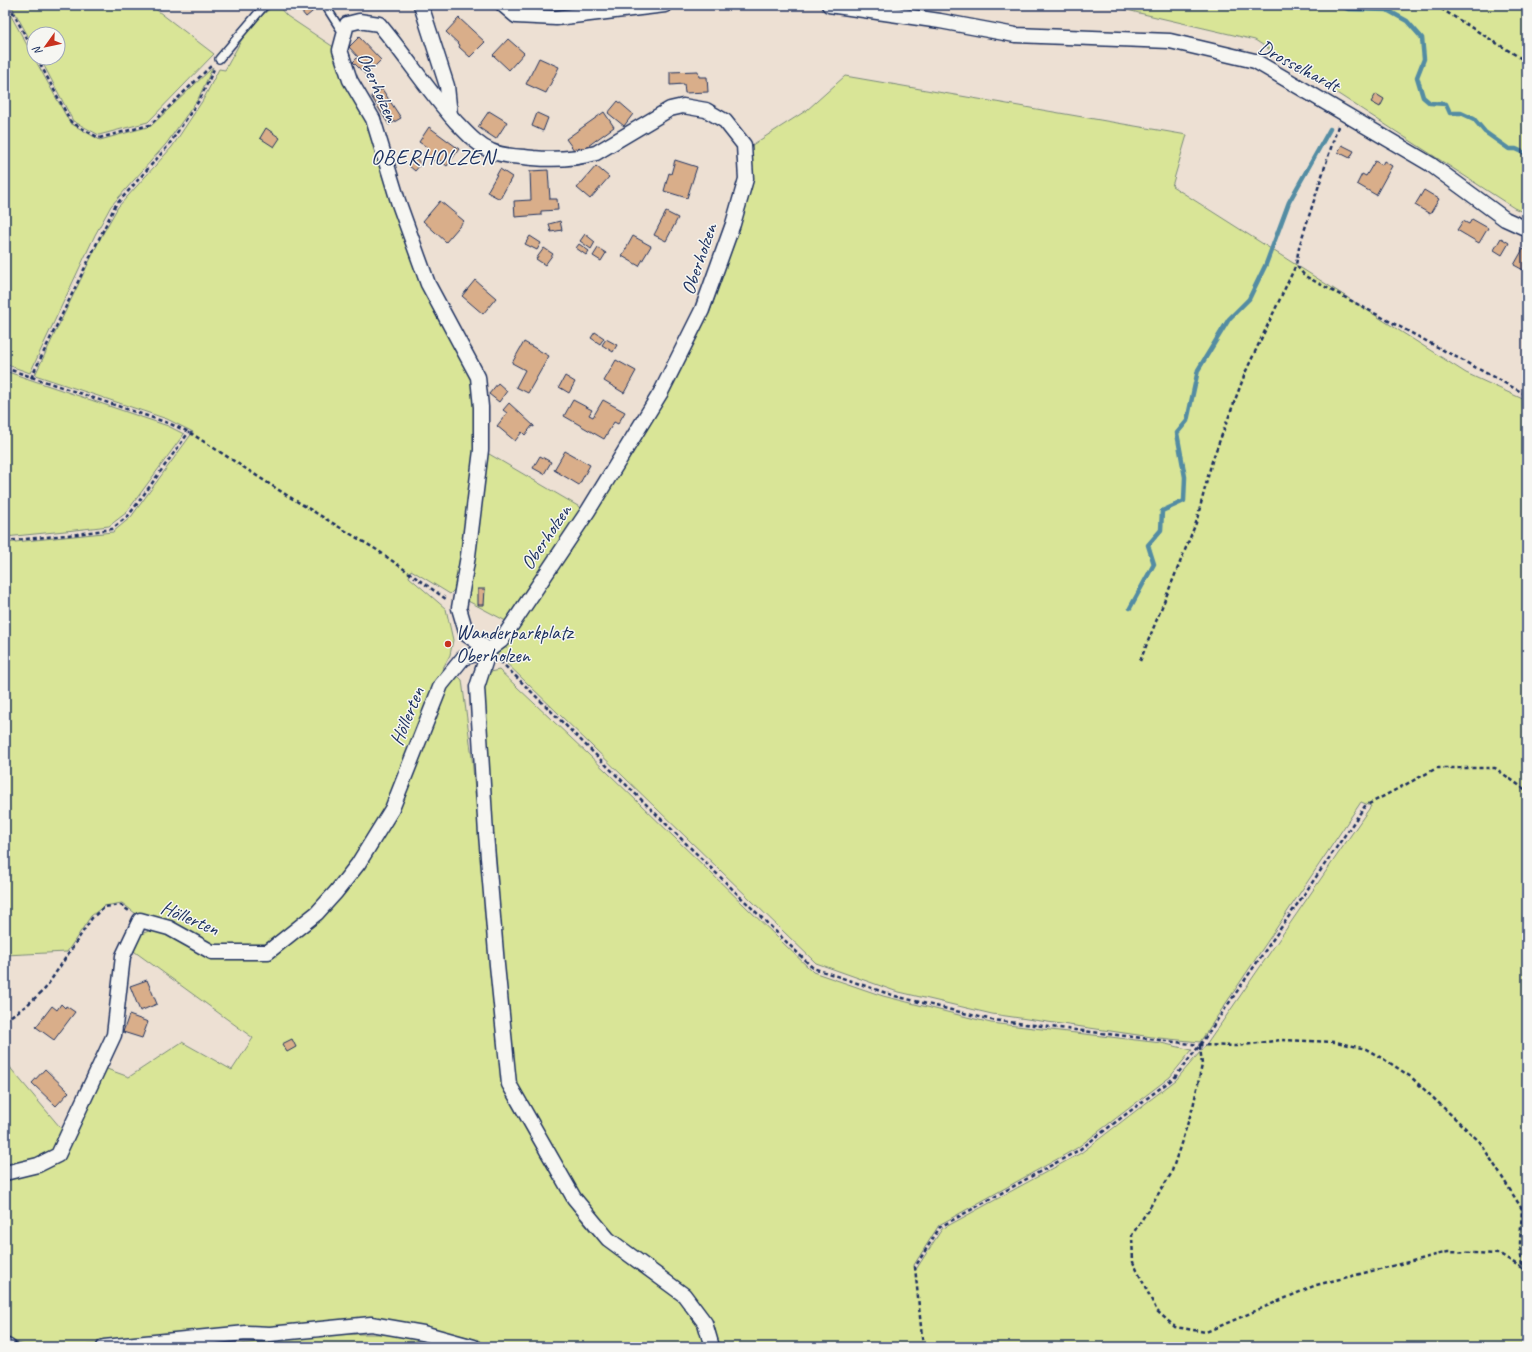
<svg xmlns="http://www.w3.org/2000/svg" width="1532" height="1352" viewBox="0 0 1532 1352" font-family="Caveat,sans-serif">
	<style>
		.green { fill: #d9e597; stroke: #7a8a7a }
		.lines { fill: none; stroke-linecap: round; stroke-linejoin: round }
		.stream { stroke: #538ca3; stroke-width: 4.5 }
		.building { fill: #d9ae8a; stroke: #1b2f5e }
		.lane-casing { stroke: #1b2f5e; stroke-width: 10 }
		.street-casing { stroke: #1b2f5e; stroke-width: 17 }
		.path { stroke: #1b2f5e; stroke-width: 2.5; stroke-dasharray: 4 3; stroke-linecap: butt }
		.lane { stroke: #f6f6f2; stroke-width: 7 }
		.street { stroke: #f6f6f2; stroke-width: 14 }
		.poi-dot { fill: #c8321e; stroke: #f6f6f2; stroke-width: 1.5 }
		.labels { text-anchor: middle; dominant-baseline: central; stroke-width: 3; stroke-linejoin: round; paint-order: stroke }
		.street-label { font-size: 20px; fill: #1b2f5e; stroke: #f6f6f2 }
		.poi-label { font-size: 20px; fill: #1b2f5e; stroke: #f6f6f2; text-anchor: start }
		.quarter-label { font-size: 22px; letter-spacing: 1px; fill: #1b2f5e; stroke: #f6f6f2 }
	</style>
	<rect width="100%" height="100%" fill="#ede0d3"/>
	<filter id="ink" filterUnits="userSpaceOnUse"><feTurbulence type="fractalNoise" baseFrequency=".025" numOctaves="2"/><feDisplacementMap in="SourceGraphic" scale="8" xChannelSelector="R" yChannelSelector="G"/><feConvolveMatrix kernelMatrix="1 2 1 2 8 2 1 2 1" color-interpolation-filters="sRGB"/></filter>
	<g filter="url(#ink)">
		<!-- green -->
		<g class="green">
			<polygon points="5,5 70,123 100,140 151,126 213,67 198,99 166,144 111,206 95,235 30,373 5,364"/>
			<polygon points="11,5 156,5 154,8 214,54 148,122 99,135 73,121 40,58 58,58 58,34 34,34 34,47"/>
			<polygon points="274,5 277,5 287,16 335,48 367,119 469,369 476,405 475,447 460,572 455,589 450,594 411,570 409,577 446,609 453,640 450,655 435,683 390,808 316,912 267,949 213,951 140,917 122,903 104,906 91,916 67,952 5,955 5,543 113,532 131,517 193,432 167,419 35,375 101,237 118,207 172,147 203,100 219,69 225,70 248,28"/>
			<polygon points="1109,5 1527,5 1527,214 1514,208 1255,40 1139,13"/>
			<polygon points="845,76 1187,135 1172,186 1466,373 1527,401 1527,1347 718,1347 711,1323 610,1235 579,1193 513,1079 508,1004 492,836 481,690 484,676 490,672 499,670 606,771 813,972 883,996 991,1023 1161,1043 1192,1050 1170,1077 1077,1148 939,1225 914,1265 915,1271 942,1229 1081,1153 1176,1080 1207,1044 1371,806 1361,802 1200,1042 1159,1038 992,1014 895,991 816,963 496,653 669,394 709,314 740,225 752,179 749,147 807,110"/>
			<polygon points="5,371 168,426 184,434 126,513 109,526 75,530 5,537"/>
			<polygon points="484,451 583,509 506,621 466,600"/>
			<polygon points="458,676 462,680 472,758 491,966 505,1085 568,1203 590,1231 608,1248 681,1300 701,1328 707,1347 494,1347 471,1338 409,1323 376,1321 67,1347 28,1347 5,1338 5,1178 48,1168 104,1068 129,1077 182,1042 232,1070 253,1038 131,949 134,942 141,934 149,931 167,933 211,958 270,955 322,915 395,814 420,757 442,693 453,678"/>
			<polygon points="5,1059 12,1070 65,1133 55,1153 5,1170"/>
			<polygon points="341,1334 389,1334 457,1347 209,1347"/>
		</g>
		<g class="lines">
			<!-- stream -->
			<g class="stream">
				<polyline points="1338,5 1348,9 1387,10 1407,21 1422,38 1424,59 1417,77 1423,97 1430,103 1446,104 1450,113 1461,113 1474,119 1485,132 1509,149 1516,149 1527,154"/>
				<polyline points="1130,608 1154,564 1148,545 1161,530 1162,511 1184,501 1185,477 1177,433 1187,421 1198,370 1229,319 1249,299 1266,264 1289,202 1330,129"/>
			</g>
		</g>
		<!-- building -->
		<g class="building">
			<polygon points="296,5 316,5 318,7 306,17"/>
			<polygon points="459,18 485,42 470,57 459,47 460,45 446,32"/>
			<polygon points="359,37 381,60 366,75 353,62 358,57 349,47"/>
			<polygon points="508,39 524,53 509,70 493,55"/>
			<polygon points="539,58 559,67 546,93 526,84"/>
			<polygon points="698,71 699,77 707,77 708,92 685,93 684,84 670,85 670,72"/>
			<polygon points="382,89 401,118 389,125 371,96"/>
			<polygon points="1376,94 1384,99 1380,107 1371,102"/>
			<polygon points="618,101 633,114 624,126 608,113"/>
			<polygon points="489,111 507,122 496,139 478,127"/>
			<polygon points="604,112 614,127 577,154 566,139"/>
			<polygon points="537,113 548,118 543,131 532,126"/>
			<polygon points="429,127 459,149 447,166 438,159 436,162 424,154 428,148 419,142"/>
			<polygon points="266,128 280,138 274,147 260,138"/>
			<polygon points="1342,145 1354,151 1350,158 1338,152"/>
			<polygon points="415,157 421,164 415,171 408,165"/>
			<polygon points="675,160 697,167 687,198 664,191 669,173 671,174"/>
			<polygon points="1375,161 1382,165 1384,161 1392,166 1376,195 1357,184 1362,174 1366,176"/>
			<polygon points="596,166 609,177 590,199 577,188"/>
			<polygon points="500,169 512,177 500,199 487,192"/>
			<polygon points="548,170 550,199 557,199 558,210 541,211 541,215 515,217 514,201 531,200 530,171"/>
			<polygon points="1424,190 1439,199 1430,214 1415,205"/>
			<polygon points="440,201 464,221 446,242 423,221"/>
			<polygon points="666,212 678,218 666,241 654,235"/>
			<polygon points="1472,219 1488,228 1479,243 1457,230 1463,221 1469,224"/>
			<polygon points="560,221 562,230 551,232 549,224"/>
			<polygon points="585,234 595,242 591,249 580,241"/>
			<polygon points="530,236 541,243 537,250 525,244"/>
			<polygon points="633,236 651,246 639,266 622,256"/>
			<polygon points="1501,238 1509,243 1502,255 1494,250"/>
			<polygon points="579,244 589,251 586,255 576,248"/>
			<polygon points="544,248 553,254 545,265 536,259"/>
			<polygon points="598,248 606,253 601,261 593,256"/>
			<polygon points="1523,249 1527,251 1527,272 1514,265"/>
			<polygon points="475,280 496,298 483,314 462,296"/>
			<polygon points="595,332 604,338 600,344 591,338"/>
			<polygon points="606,339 617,345 613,352 602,345"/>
			<polygon points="524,342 549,356 528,393 516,387 525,370 512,363"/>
			<polygon points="616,360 636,371 624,393 604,381"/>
			<polygon points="565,376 575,382 569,393 559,387"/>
			<polygon points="498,383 507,391 499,402 489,394"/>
			<polygon points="573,400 592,410 589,415 593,417 603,400 625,412 618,424 614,422 604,439 564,416"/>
			<polygon points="509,403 534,426 534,427 532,426 525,435 522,432 515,441 497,426 507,413 503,410"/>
			<polygon points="565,451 590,465 579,485 554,470"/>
			<polygon points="540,456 551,462 544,474 533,468"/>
			<polygon points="478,589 485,589 484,605 478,605"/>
			<polygon points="147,980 157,1004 140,1011 130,986"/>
			<polygon points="61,1004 65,1008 66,1006 75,1012 54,1040 36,1027 52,1006 57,1010"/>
			<polygon points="129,1015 148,1022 142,1038 123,1032"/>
			<polygon points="292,1039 296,1047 287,1052 282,1044"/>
			<polygon points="45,1069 69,1092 56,1106 32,1083"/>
		</g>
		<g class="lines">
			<defs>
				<g id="lane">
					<polyline points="325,5 344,35"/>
					<polyline points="219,59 265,5"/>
				</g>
				<g id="street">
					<polyline points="421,5 447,86 450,115"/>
					<polyline points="503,5 516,16 556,18 665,5"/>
					<polyline points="829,5 940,21 1015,35 1170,41 1255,61 1430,164 1505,219 1527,229"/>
					<polyline points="489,650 477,687 486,834 497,965 509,1084 574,1198 608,1239 684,1295 705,1323 712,1347"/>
					<path d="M5,1173L38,1165L58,1155L114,1035L123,956L140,920L169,928L212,952H268L317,913L336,892L358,864L392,809L441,685L463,658L489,650L501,641L588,511L661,392L702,310L733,224L746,179L744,145L725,121L706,110L683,106L670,109L596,153C575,159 555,160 533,158C520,156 504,157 491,151C477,145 467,133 456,122C428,91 406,56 379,24L359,21L347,24L340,50L350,80L373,119L398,201L428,284L478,377L481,407V450L468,556L459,608L467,635L489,650"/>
					<polyline points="5,1345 9,1347"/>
					<polyline points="104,1347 246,1333 270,1334 371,1324 423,1333 474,1347"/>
				</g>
			</defs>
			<!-- lane casing -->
			<use href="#lane" class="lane-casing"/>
			<!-- street casing -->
			<use href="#street" class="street-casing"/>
			<!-- path -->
			<g class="path">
				<polyline points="9,5 34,52"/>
				<polyline points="1435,5 1527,62"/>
				<polyline points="37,58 71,122 99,138 150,125 211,66"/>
				<polyline points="1338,126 1299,247 1296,265 1305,276 1527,395"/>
				<polyline points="5,368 168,423 189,432 288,496 377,550 446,599"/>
				<polyline points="31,378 115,206 168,146 200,99 214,69"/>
				<polyline points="5,541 77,534 112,529 129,515 189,432"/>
				<polyline points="500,661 813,968 895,996 992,1020 1200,1045 1236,1046 1281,1040 1336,1042 1366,1049 1390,1063 1411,1077 1480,1142 1522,1209 1520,1243 1522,1268 1527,1272"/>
				<polyline points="1140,661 1196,523 1212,461 1246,371 1296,265"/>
				<polyline points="5,1020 26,1006 45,989 92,918 104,907 121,905 129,911"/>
				<polyline points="1200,1046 1202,1065 1193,1107 1171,1174 1132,1235 1133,1262 1157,1311 1175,1327 1206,1332 1316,1285 1448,1252 1500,1254 1522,1268"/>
				<polyline points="923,1347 915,1267 940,1227 1079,1150 1175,1077 1200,1045 1365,806 1437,768 1495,768 1527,791"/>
			</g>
			<!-- lane -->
			<use href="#lane" class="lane"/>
			<!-- street -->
			<use href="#street" class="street"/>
		</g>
	</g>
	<!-- markers -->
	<circle class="poi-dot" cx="448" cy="644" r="4"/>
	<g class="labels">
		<!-- street labels -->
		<g class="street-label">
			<text transform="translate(1299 66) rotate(28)">Drosselhardt</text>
			<text transform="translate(378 87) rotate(66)">Oberholzen</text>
			<text transform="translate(699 259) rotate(-71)">Oberholzen</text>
			<text transform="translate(546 537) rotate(-56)">Oberholzen</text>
			<text transform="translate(407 716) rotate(-68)">Höllerten</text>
			<text transform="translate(190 918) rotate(23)">Höllerten</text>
		</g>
		<!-- poi labels -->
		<g class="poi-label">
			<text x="456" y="632">Wanderparkplatz<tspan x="456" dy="23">Oberholzen</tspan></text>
		</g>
		<!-- quarter labels -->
		<g class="quarter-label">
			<text x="433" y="157">OBERHOLZEN</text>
		</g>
	</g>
	<!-- margin -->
	<rect width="1532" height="1352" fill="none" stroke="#f6f6f2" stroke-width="20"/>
	<rect x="10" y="10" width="1512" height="1332" fill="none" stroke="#1b2f5e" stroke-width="1.5" filter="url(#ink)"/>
	<!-- north arrow -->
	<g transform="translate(46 46) rotate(237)"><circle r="19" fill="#f6f6f2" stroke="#9ea6b7"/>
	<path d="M0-3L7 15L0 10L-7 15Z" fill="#c8321e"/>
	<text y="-6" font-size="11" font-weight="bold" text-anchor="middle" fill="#1b2f5e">N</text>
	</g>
</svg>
